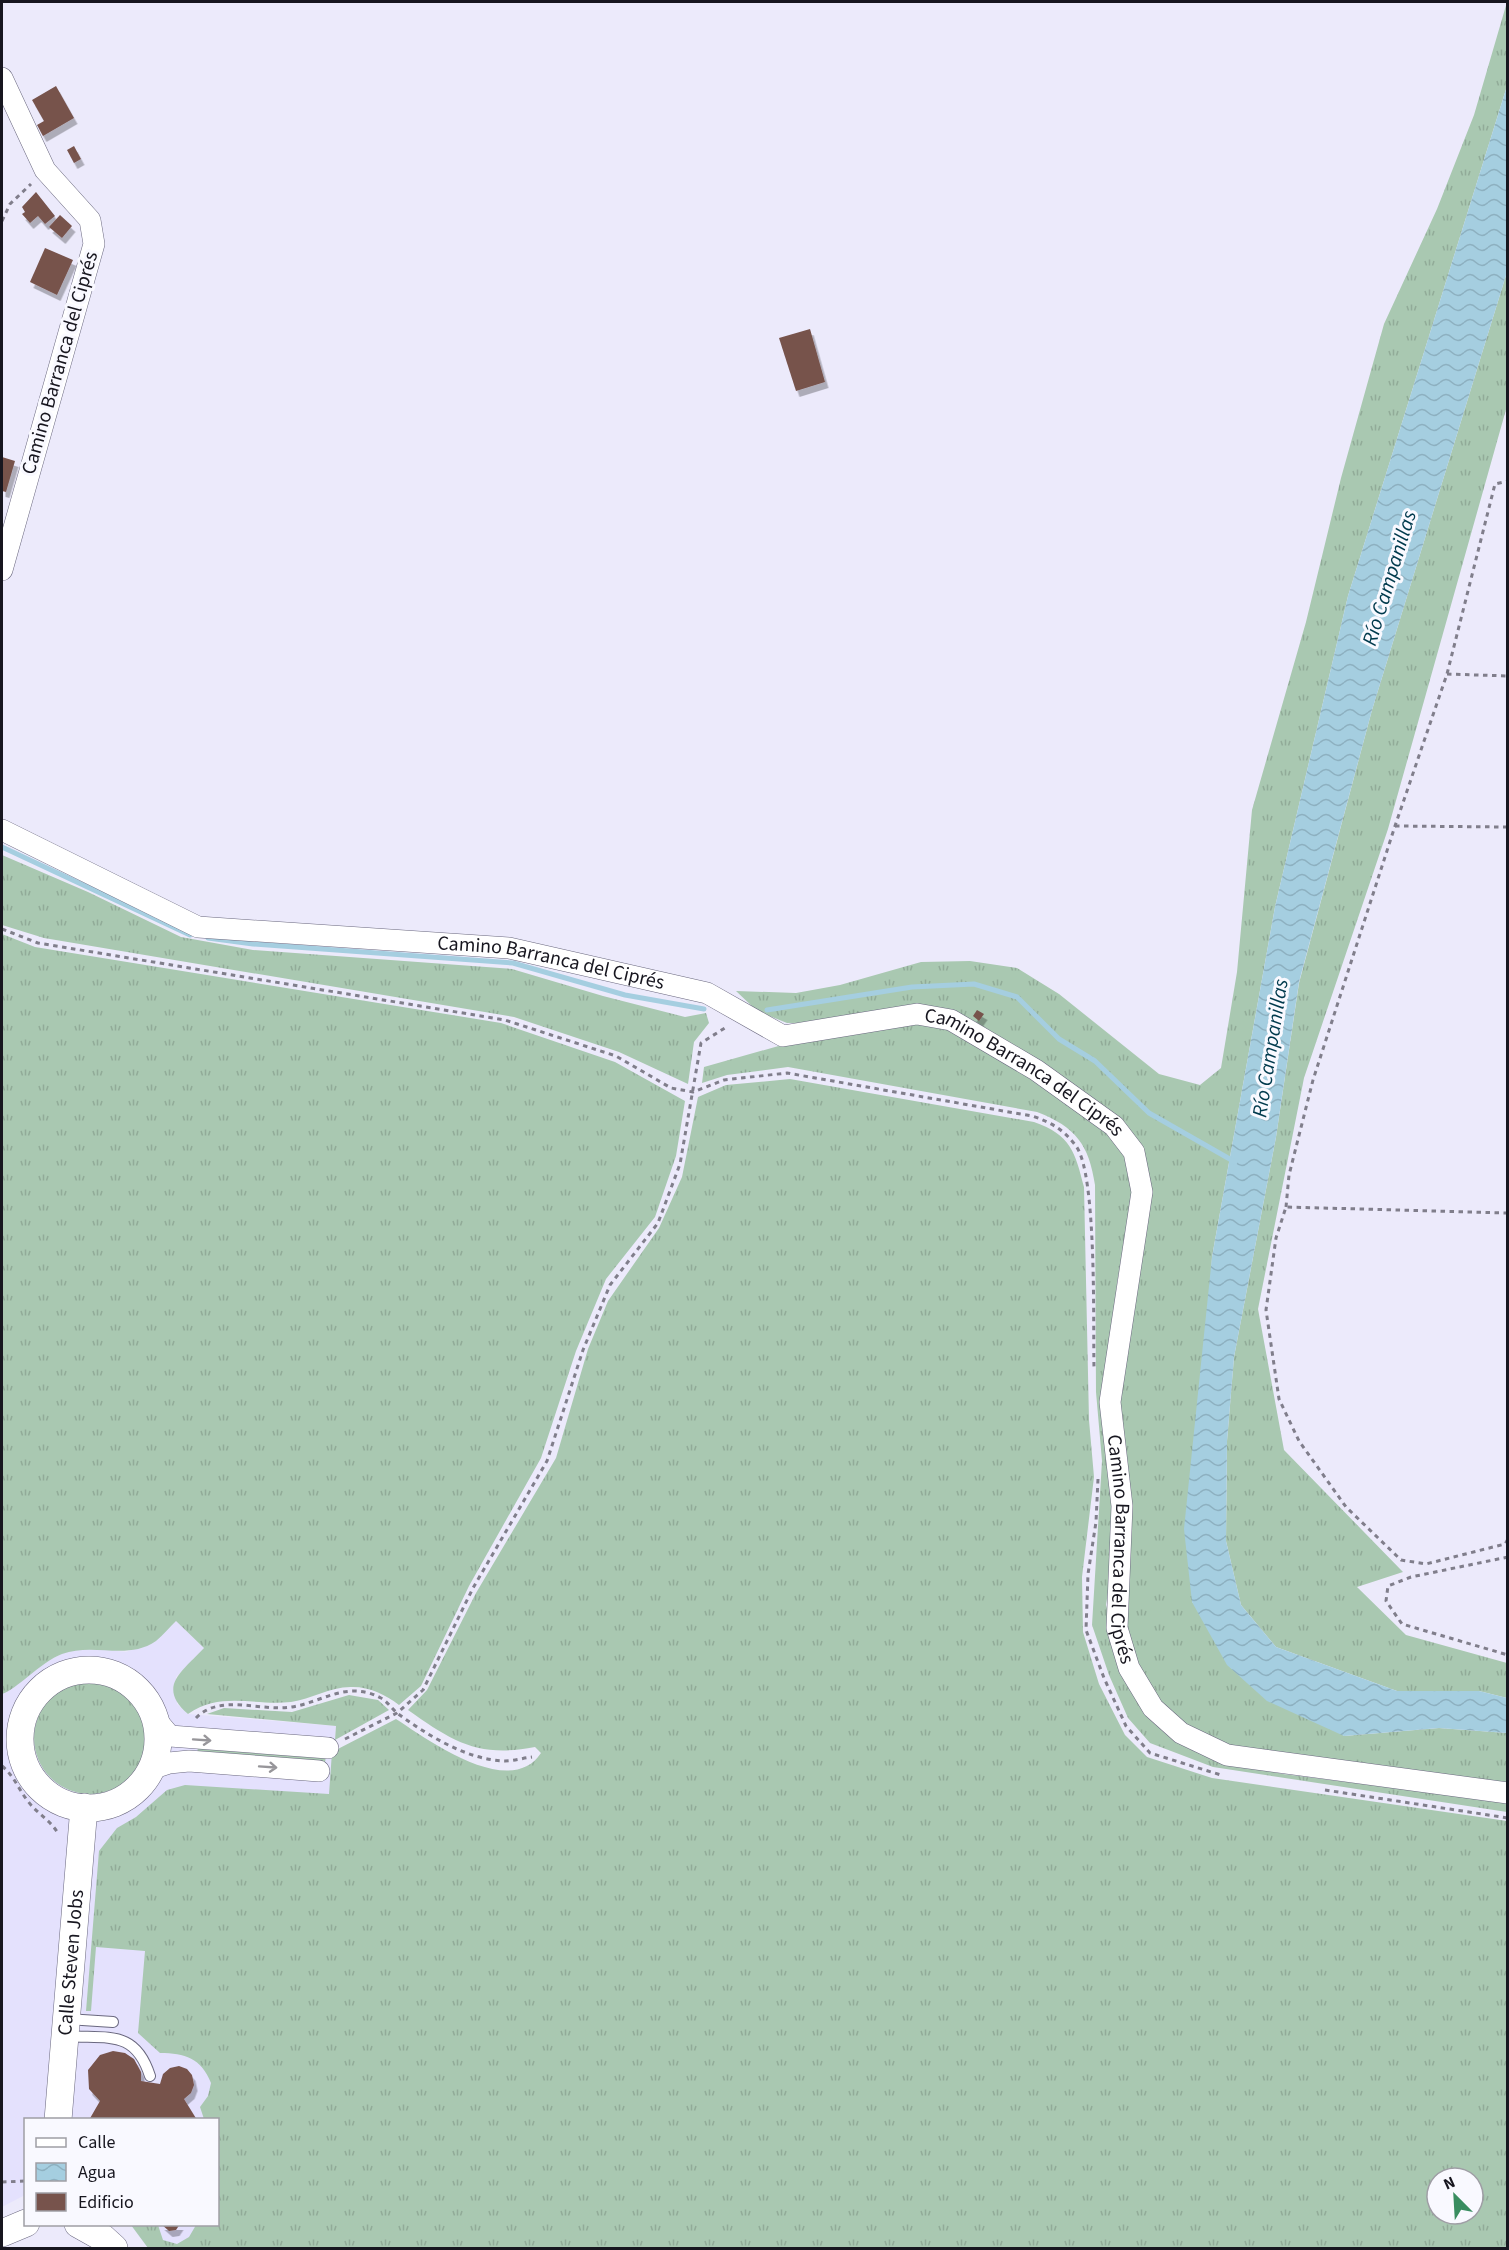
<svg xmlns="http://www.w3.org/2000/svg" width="1509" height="2250" viewBox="0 0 1509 2250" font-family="'Source Sans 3',sans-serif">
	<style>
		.built { fill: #e4e1fd }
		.grass { fill: url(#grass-tufts); fill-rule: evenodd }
		.water { fill: url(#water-waves) }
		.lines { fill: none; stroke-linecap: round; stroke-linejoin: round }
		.stream { stroke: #a5cee0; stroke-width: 5 }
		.building { fill: #77534c; filter: url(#shadow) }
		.service-casing { stroke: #6a687f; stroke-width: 12 }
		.minor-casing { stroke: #6a687f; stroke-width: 22 }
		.tertiary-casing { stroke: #6a687f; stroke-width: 28 }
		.path { stroke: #807e8b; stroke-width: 3; stroke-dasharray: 4.5 4.5; stroke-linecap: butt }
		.service { stroke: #fff; stroke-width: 10 }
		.minor { stroke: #fff; stroke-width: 21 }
		.tertiary { stroke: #fff; stroke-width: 27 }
		.oneway { stroke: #97969a }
		.labels { text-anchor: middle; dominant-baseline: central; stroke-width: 6; stroke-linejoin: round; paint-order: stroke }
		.street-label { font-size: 20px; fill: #17161f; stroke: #f9f9ff }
		.water-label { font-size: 21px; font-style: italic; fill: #003a4d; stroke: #f9f9ff }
	</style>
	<defs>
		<pattern id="grass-tufts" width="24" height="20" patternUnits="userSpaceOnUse" patternTransform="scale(1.5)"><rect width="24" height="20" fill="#a9c8b1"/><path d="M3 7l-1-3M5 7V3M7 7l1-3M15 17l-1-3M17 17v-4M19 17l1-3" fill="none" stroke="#91ab98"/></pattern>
		<pattern id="water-waves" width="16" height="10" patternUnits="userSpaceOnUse" patternTransform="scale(1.5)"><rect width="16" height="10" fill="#a5cee0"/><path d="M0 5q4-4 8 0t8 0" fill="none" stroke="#8db0c0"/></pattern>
		<filter id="shadow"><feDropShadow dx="3.5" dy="6" stdDeviation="0" flood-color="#0004"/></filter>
	</defs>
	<rect width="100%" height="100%" fill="#eceafb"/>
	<!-- built -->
	<g class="built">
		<polygon points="176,1621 204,1648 176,1677 177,1704 188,1714 336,1726 330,1794 210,2119 26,2120 25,2195 2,2207 2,1694 40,1665 63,1653 85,1647 126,1652 156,1640"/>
		<polygon points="131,2225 199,2225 197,2248 148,2248"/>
	</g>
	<!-- grass -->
	<g class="grass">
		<polygon points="1507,2 1507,86 1348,596 1275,907 1212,1257 1192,1602 1344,1736 1439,1728 1507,1733 1507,1786 1232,1750 1199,1735 1164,1708 1140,1673 1126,1632 1119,1414 1145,1158 968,1021 787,1023 757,1011 736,991 796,993 840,985 921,962 970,961 1017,968 1059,994 1159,1074 1200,1085 1221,1068 1237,972 1252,810 1306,622 1341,478 1384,324 1437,209 1474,115"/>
		<polygon points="1507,272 1507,406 1388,829 1304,1078 1258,1309 1284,1450 1403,1572 1357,1587 1406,1635 1507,1663 1507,1698 1479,1691 1397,1691 1276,1647 1241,1605 1226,1541 1227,1441 1234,1357 1276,1137 1299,983 1372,710"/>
		<polygon points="2,855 88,892 181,937 253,950 512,969 603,996 685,1017 706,1013 709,1023 694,1042 688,1084 619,1052 514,1017 44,938 2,925"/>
		<path d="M2,934L35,947L501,1023L615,1062L685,1101L676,1156L655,1217L606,1279L576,1351L541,1458L469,1586L421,1686L399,1705C386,1695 370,1687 353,1687C331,1686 312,1699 291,1702C253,1706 222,1691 188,1714C156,1686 183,1671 204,1648L176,1621C170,1627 163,1635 156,1641C127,1661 94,1642 62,1654C41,1662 16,1690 2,1694Z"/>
		<path d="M927,1022L981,1043L1109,1130L1128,1156L1133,1188L1117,1284L1105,1396L1115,1501L1114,1556L1106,1605L1124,1671L1183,1743L1210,1758L1283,1774L1507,1802V1812L1213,1767L1150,1743L1128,1718L1109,1675L1092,1625L1102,1461L1096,1392L1095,1185C1089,1145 1076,1127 1037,1112L788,1067L727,1075L702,1083L704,1067L782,1045Z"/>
		<path d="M790,1079L1034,1122C1071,1135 1075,1152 1084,1187L1089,1420L1094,1477L1082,1577L1083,1632L1099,1684L1125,1735L1147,1757L1212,1778L1507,1821V2248H148L131,2225H158L163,2240L177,2244L189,2237L196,2225L218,2224V2120L204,2119L200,2107L208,2096L211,2083C201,2058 185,2053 160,2053L138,2033L145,1951L96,1947L91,2011H86L99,1851L117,1828L136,1817L167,1790L185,1785L329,1794L332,1752L396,1719C428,1740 510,1800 541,1753L535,1747C479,1758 453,1742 408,1710L427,1690L476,1593L556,1458L588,1349L608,1301L659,1228L682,1177L698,1097L726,1085ZM1437,2178H1473V2214H1437Z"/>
		<circle cx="90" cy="1738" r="56"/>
		<polygon points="349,1695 378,1700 389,1710 335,1740 336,1726 207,1714 224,1708 292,1712"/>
		<polygon points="198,1747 326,1755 325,1763 197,1754"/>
	</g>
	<!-- water -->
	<polygon class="water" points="1507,86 1507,272 1372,710 1299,982 1276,1137 1234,1357 1227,1441 1226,1541 1241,1605 1276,1647 1397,1691 1479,1691 1507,1698 1507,1733 1439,1728 1344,1736 1267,1701 1227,1665 1192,1602 1184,1529 1212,1257 1275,907 1348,596"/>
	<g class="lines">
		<!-- stream -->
		<g class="stream">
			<polyline points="2,847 190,935"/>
			<polyline points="208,938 253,944 513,963 625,995 704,1009"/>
			<polyline points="767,1010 912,987 974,984 1017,997 1059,1039 1095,1061 1149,1113 1235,1162"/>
		</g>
	</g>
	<!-- building -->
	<g class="building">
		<polygon points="56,86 74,118 43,136 37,125 44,121 32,100"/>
		<polygon points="74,146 81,159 74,163 67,150"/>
		<polygon points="36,192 55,216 45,224 38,216 30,223 22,214 25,212 22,207"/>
		<polygon points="60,215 72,226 62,238 49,227"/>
		<polygon points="45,248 73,260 57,295 30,282"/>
		<polygon points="810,329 825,382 796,391 779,338"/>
		<polygon points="2,457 15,461 6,492 2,491"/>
		<polygon points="977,1010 984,1014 979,1021 973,1016"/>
		<polygon points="113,2051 125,2053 134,2059 141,2072 141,2081 160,2084 163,2074 170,2068 179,2066 187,2069 192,2075 194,2085 191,2093 184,2099 197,2120 89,2120 100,2101 89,2089 88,2070 100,2055"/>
		<polygon points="161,2224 180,2224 176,2230 169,2231"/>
	</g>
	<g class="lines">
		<defs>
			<g id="service">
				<polyline points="67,2019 113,2022"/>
				<path d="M66,2036C108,2039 135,2029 150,2076"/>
			</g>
			<g id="minor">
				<polyline points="2,78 45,170 90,220 94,244 2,570"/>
				<path id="s1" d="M2,830L198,927L509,948L707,993L783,1036L917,1014L951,1020L1036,1070L1114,1126L1134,1152L1142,1192L1110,1402L1122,1506L1117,1628L1129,1668L1153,1708L1181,1733L1227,1755L1508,1793"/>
				<polyline points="153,1716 170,1736 328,1748"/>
				<polyline points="148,1770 169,1763 189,1761 319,1771"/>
			</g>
			<g id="tertiary">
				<circle cx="89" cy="1739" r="69"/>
				<path id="s2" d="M58,2120L84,1807"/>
				<polyline points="78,2224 103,2238 114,2248"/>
				<polyline points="2,2233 26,2223"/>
			</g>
		</defs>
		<!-- service casing -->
		<use href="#service" class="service-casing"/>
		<!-- minor casing -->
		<use href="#minor" class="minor-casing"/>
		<!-- tertiary casing -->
		<use href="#tertiary" class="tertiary-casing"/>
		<!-- path -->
		<g class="path">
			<polyline points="2,221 10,204 31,184"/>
			<polyline points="1447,674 1508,676"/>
			<polyline points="1395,826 1508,827"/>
			<path d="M2,929L38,943L505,1020L616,1056L671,1088L693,1092L724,1080L787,1073L1032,1116C1051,1122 1064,1130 1076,1146C1097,1174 1093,1326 1094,1368"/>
			<polyline points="1286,1207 1289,1175 1313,1080 1395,826 1447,674 1495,484 1508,481"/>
			<polyline points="1508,1213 1286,1207 1276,1238 1266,1310 1279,1399 1299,1441 1346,1507 1401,1560 1426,1564 1505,1544 1508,1539"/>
			<polyline points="1098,1479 1096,1522 1088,1574 1086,1630 1104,1678 1126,1726 1150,1753 1221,1775"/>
			<polyline points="1508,1557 1411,1577 1388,1586 1386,1601 1402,1624 1508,1655"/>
			<path d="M196,1718C220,1693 261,1712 292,1707C322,1702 348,1680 381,1698C387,1701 392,1709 397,1713C427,1735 467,1760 505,1761C514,1761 523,1758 532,1757"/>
			<polyline points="345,1739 397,1713 423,1690 473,1588 547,1461 583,1350 610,1285 658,1223 680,1164 701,1043 728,1026"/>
			<path d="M2,1766C14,1776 18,1788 27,1800C37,1814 51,1820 59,1835"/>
			<polyline points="1325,1790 1508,1818"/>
			<polyline points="2,2182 26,2181"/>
		</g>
		<!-- service -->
		<use href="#service" class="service"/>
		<!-- minor -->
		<use href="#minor" class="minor"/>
		<!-- tertiary -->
		<use href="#tertiary" class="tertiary"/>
	</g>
	<!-- one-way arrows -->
	<defs><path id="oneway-shaft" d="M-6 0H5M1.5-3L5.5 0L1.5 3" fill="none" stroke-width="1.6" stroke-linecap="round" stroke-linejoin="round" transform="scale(1.5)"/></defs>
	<g class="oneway">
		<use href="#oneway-shaft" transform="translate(202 1740) rotate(4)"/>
		<use href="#oneway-shaft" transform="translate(268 1767) rotate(4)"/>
	</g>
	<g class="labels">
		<!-- street labels -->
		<g class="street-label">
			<text transform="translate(60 363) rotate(-74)">Camino Barranca del Ciprés</text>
			<text stroke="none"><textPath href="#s1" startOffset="574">Camino Barranca del Ciprés</textPath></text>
			<text stroke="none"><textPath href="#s1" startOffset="1080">Camino Barranca del Ciprés</textPath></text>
			<text stroke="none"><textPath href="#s1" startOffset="1620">Camino Barranca del Ciprés</textPath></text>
			<text stroke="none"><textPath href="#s2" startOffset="158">Calle Steven Jobs</textPath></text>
		</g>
		<!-- water labels -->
		<g class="water-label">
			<text transform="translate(1389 578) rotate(-73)">Río Campanillas</text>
			<text transform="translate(1270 1048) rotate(-81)">Río Campanillas</text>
		</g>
	</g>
	<!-- border -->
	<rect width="1509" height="2250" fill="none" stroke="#17161f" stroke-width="6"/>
	<!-- legend -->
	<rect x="24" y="2118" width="195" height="108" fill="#f9f9ff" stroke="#9f9ea5" stroke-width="1.5"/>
	<rect x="36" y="2138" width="30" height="9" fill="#ffffff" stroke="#9f9ea5" stroke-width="1.5"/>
	<text x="78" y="2148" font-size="18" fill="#17161f">Calle</text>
	<rect x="36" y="2163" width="30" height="18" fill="url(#water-waves)" stroke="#9f9ea5" stroke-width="1.5"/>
	<text x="78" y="2178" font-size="18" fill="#17161f">Agua</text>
	<rect x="36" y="2193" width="30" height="18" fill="#77534c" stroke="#9f9ea5" stroke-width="1.5"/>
	<text x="78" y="2208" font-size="18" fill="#17161f">Edificio</text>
	<!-- north arrow -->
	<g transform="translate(1455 2196) rotate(336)"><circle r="28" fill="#f9f9ff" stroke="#9f9ea5" stroke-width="1.5"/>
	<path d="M0-4.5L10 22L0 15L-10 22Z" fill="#398d60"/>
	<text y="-9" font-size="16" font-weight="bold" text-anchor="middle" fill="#17161f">N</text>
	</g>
</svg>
